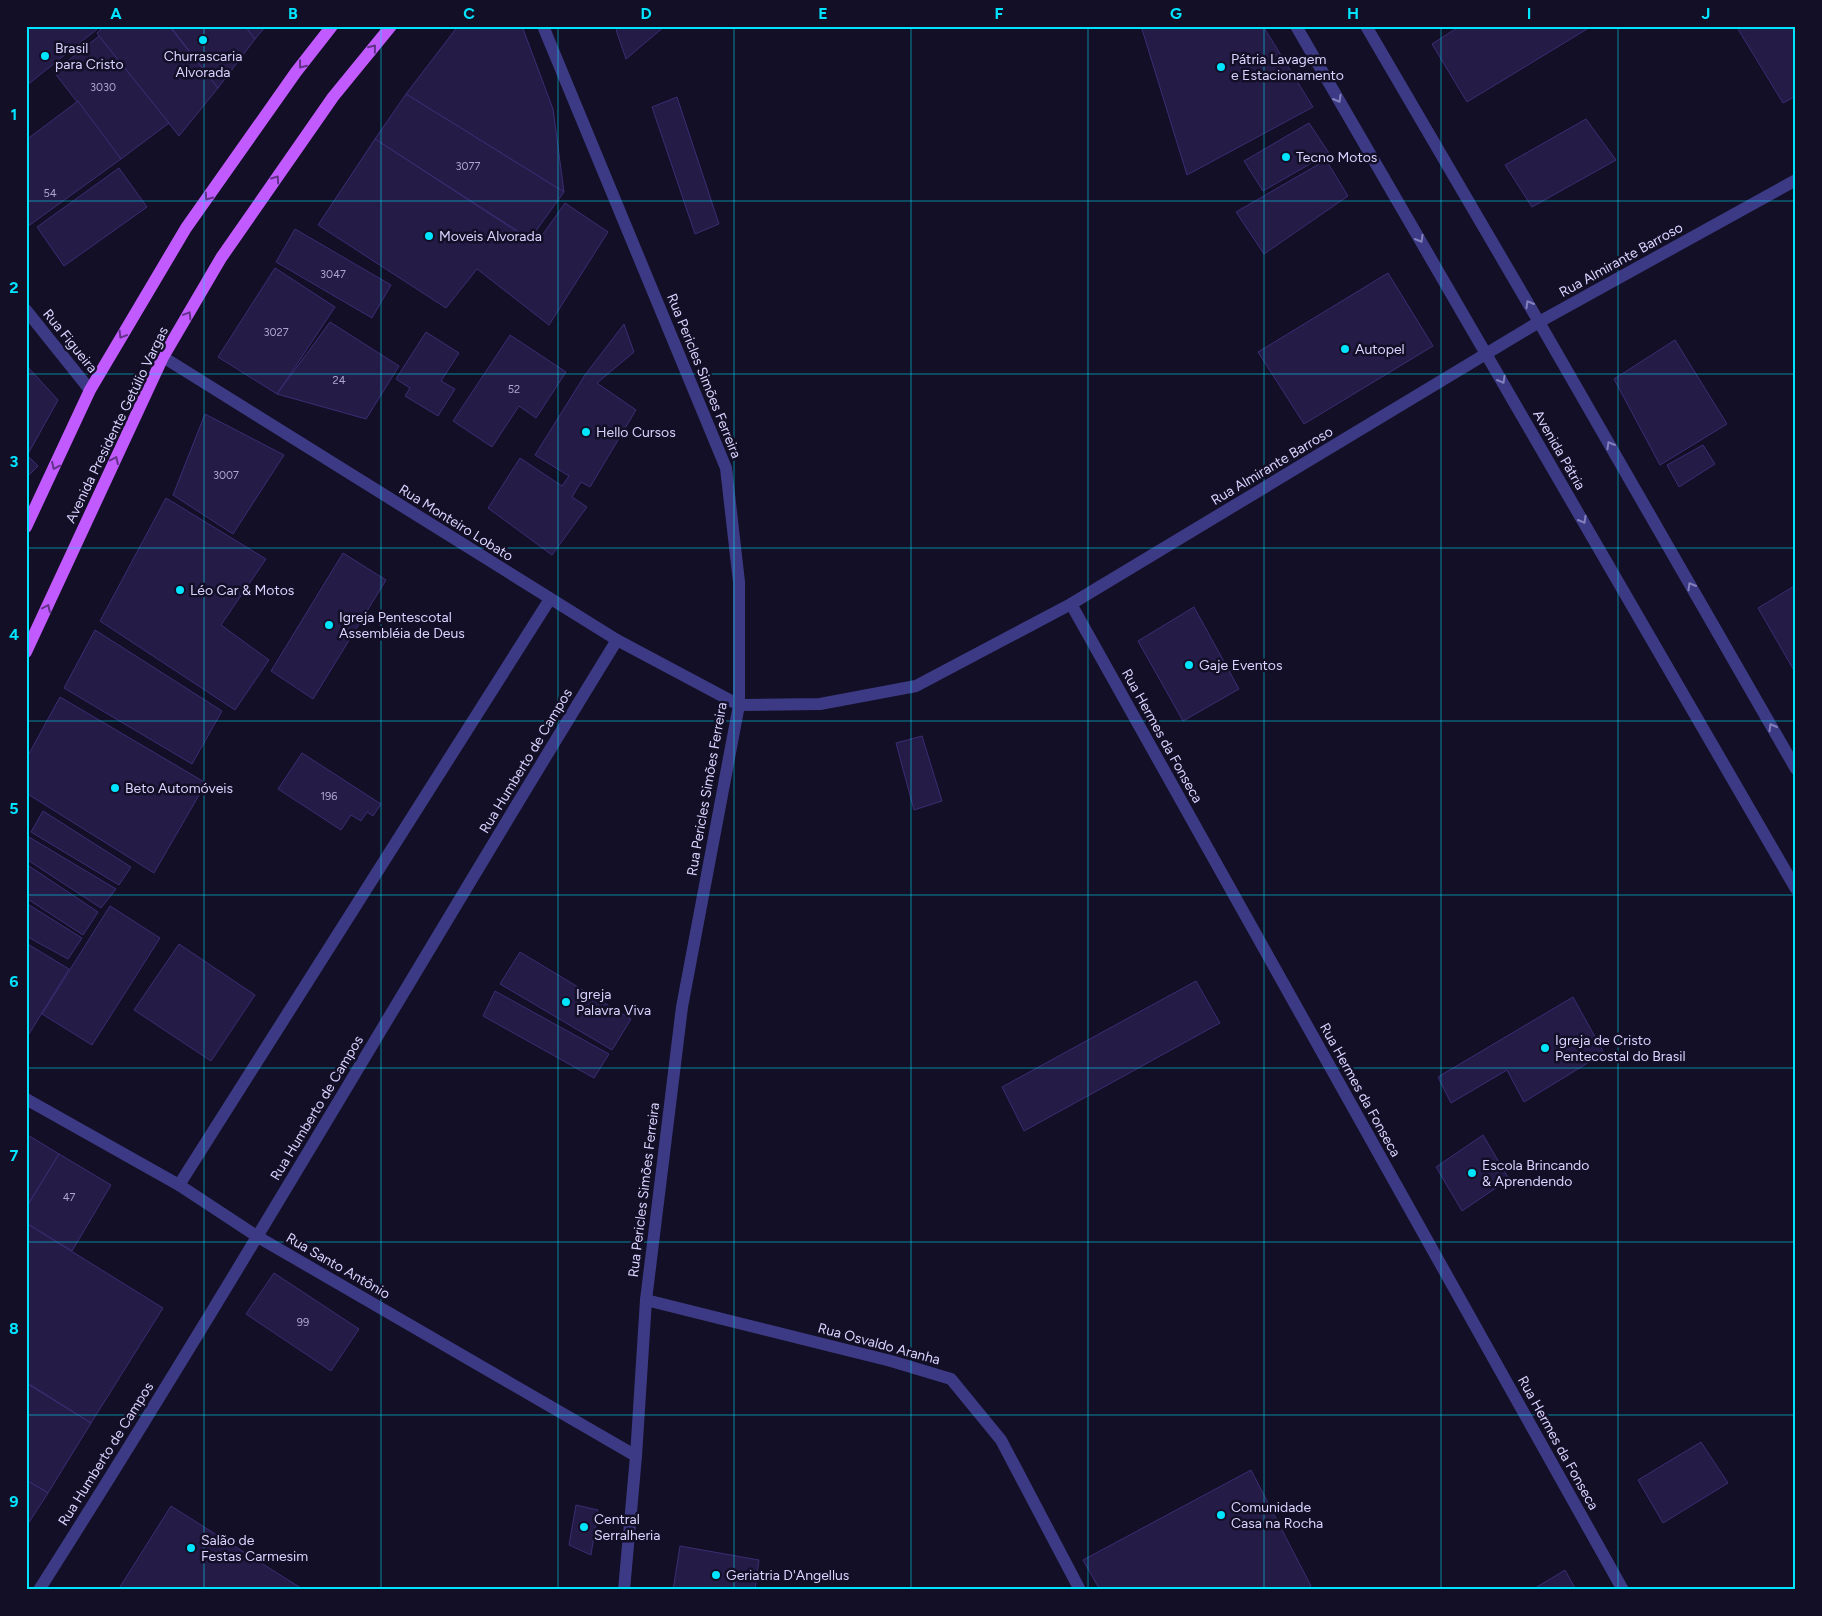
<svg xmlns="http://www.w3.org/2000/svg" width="1822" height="1616" viewBox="0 0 1822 1616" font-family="Figtree,sans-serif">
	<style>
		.building { fill: #241b47; stroke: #3b2d73 }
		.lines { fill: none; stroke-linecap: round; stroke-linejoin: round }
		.minor { stroke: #3d3a85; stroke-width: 12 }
		.tertiary { stroke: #3d3a85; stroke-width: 12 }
		.primary { stroke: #c25bff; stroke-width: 12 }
		.oneway { stroke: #623188 }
		.oneway2 { stroke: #837fbc }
		.grid { fill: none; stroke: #00e5ff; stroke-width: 1; stroke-opacity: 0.55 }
		.poi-dot { fill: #00e5ff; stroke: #130f26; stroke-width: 2 }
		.labels { text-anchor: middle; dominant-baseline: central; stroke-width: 5; stroke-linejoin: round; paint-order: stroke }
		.number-label { font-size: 11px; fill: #aca6d1 }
		.poi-label { font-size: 14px; fill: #d9d4ff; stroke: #130f26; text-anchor: start }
		.street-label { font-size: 14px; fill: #d9d4ff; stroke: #130f26 }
		.neatline { fill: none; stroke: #00e5ff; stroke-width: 2 }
		.grid-label { font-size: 16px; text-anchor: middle; font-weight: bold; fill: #00e5ff }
	</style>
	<rect width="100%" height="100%" fill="#130f26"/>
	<!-- building -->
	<g class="building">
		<polygon points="26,26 101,26 26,86"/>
		<polygon points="104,26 169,26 218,88 179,136 99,36 97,33"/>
		<polygon points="170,26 245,26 255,39 218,88"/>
		<polygon points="245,26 266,26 255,39"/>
		<polygon points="458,26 522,26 553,109 564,192 406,94"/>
		<polygon points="620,26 665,26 626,59 616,30"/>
		<polygon points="1141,26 1263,26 1313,107 1187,175"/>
		<polygon points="1460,26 1592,26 1467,102 1432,44"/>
		<polygon points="1736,26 1796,26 1796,96 1783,103"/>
		<polygon points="99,36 169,123 121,159 54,72"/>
		<polygon points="406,94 564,192 530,239 375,139"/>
		<polygon points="677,97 719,224 695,234 652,107"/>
		<polygon points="78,101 121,159 27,227 26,140"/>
		<polygon points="1586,119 1616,160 1532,207 1505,165"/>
		<polygon points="1309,123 1329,153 1263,191 1244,161"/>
		<polygon points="375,139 536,244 565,203 608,232 549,325 477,269 446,308 318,225"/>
		<polygon points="1326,160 1348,196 1264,254 1236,212"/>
		<polygon points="119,168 147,207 64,266 37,227"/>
		<polygon points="295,229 391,285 372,318 276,262"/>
		<polygon points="275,268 335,307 277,394 218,357"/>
		<polygon points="1388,273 1433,346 1304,424 1258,352"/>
		<polygon points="330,322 399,366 366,419 277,394"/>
		<polygon points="624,324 634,352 597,383 636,410 590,487 581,482 572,497 587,507 552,555 488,508 520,458 562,486 569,476 535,455 585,375"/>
		<polygon points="426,332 459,353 441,381 455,389 438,416 405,396 410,388 396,379"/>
		<polygon points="510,335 566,372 536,418 519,406 492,447 453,421"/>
		<polygon points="1675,340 1727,424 1660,465 1614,379"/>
		<polygon points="26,365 58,400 28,454 26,452"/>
		<polygon points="205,414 284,455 233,534 173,495"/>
		<polygon points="1703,445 1715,464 1679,487 1667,465"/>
		<polygon points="26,454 38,466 26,478"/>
		<polygon points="166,498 266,559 221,625 269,660 235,710 100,621"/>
		<polygon points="343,553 386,580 313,699 271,671"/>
		<polygon points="1796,585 1796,674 1758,608"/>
		<polygon points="1194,607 1239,689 1183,721 1138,641"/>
		<polygon points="95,630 222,711 192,764 64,688"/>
		<polygon points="60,697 206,783 154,873 26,793 26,759"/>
		<polygon points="922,736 942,801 914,810 896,743"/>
		<polygon points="302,753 381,804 373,816 367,812 361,821 351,815 341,830 278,789"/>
		<polygon points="43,811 131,867 119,885 31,832"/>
		<polygon points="29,837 116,889 101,908 26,859 26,844"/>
		<polygon points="26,864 98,912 83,935 26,898"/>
		<polygon points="26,903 82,938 68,959 26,936"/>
		<polygon points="110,906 160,938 92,1045 42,1014"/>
		<polygon points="26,943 69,969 29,1034 26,1032"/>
		<polygon points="179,944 255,995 211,1061 134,1010"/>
		<polygon points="520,952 631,1019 612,1050 500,984"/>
		<polygon points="1196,981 1220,1023 1024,1131 1002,1087"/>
		<polygon points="495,991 609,1054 594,1078 483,1016"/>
		<polygon points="1573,997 1604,1053 1524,1102 1507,1070 1451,1103 1438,1077"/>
		<polygon points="26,1134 59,1154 26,1208"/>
		<polygon points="1483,1135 1509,1179 1462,1211 1436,1167"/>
		<polygon points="59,1154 111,1185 72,1251 26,1223 26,1208"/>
		<polygon points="26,1223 163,1308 91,1423 26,1382"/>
		<polygon points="274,1273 359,1329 331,1371 246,1314"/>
		<polygon points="26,1383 91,1423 48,1493 26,1480"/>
		<polygon points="1701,1442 1728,1483 1663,1523 1638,1480"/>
		<polygon points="1251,1470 1311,1586 1304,1590 1100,1590 1083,1560"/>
		<polygon points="26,1480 48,1493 26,1527"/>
		<polygon points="576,1505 598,1510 591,1555 569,1545"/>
		<polygon points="171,1506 304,1590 118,1590"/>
		<polygon points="680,1546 759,1560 755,1590 673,1590"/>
		<polygon points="1565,1570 1576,1590 1532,1590"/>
	</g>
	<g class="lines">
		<!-- minor -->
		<g class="minor">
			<polyline points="26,310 90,390"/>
			<polyline points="1539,322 1796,180"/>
			<polyline points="163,357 617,640 739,705"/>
			<polyline points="1071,604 1623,1590"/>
			<polyline points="26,1099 179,1185 258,1237 636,1456"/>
			<polyline points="179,1185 550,599"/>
			<polyline points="646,1300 891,1361 951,1379 1001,1440 1080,1590"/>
			<path d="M39,1590C238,1277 423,955 617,640"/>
		</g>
		<!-- tertiary -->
		<g class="tertiary">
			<polyline points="543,26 726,468 739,582 739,705 682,1007 646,1300 636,1456 624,1590"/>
			<polyline points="1296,26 1796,889"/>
			<polyline points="1366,26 1539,322 1796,769"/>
			<polyline points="739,705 820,704 916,686 1071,604 1539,322"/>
		</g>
		<!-- primary -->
		<g class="primary">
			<polyline points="26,527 90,390 186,228 296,72 332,26"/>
			<polyline points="26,652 163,357 221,258 333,97 391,26"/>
		</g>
	</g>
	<!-- one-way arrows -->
	<defs><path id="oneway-chevron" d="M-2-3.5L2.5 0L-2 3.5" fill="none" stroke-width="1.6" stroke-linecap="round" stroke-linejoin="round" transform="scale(1.25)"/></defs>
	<g class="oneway">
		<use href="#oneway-chevron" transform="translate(373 48) rotate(-51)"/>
		<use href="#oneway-chevron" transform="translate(302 65) rotate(128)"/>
		<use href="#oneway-chevron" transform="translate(276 179) rotate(-55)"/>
		<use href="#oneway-chevron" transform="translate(208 197) rotate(125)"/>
		<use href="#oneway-chevron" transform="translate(188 315) rotate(-59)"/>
		<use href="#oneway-chevron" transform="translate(122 335) rotate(121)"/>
		<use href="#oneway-chevron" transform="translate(115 460) rotate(-65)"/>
		<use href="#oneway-chevron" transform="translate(55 466) rotate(115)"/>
		<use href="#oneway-chevron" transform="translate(47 608) rotate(-65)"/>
	</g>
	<g class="oneway2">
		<use href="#oneway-chevron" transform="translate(1338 99) rotate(60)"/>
		<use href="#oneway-chevron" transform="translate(1420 239) rotate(60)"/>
		<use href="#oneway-chevron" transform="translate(1529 304) rotate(-120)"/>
		<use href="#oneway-chevron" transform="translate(1502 380) rotate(60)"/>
		<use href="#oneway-chevron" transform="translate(1610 445) rotate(-120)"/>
		<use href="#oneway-chevron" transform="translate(1583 520) rotate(60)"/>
		<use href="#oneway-chevron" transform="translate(1691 586) rotate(-120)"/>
		<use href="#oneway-chevron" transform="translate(1772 727) rotate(-120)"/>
	</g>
	<!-- grid -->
	<path class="grid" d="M204,26V1590M381,26V1590M558,26V1590M734,26V1590M911,26V1590M1088,26V1590M1264,26V1590M1441,26V1590M1618,26V1590M26,201H1796M26,374H1796M26,548H1796M26,721H1796M26,895H1796M26,1068H1796M26,1242H1796M26,1415H1796"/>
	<!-- markers -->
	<g class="poi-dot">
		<circle cx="203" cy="40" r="5"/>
		<circle cx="45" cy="56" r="5"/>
		<circle cx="1221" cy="67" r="5"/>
		<circle cx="1286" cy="157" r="5"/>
		<circle cx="429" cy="236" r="5"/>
		<circle cx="1345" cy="349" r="5"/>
		<circle cx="586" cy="432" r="5"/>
		<circle cx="180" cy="590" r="5"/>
		<circle cx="329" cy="625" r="5"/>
		<circle cx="1189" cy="665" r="5"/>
		<circle cx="115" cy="788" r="5"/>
		<circle cx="566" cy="1002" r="5"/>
		<circle cx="1545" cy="1048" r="5"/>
		<circle cx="1472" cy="1173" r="5"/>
		<circle cx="1221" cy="1515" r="5"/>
		<circle cx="584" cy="1527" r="5"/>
		<circle cx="191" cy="1548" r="5"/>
		<circle cx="716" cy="1575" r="5"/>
	</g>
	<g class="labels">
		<!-- number labels -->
		<g class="number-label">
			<text x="103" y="87">3030</text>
			<text x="468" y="166">3077</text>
			<text x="50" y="193">54</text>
			<text x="333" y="274">3047</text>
			<text x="276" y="332">3027</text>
			<text x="339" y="380">24</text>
			<text x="514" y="389">52</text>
			<text x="226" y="475">3007</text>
			<text x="329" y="796">196</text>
			<text x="69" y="1197">47</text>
			<text x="303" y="1322">99</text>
		</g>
		<!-- poi labels -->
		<g class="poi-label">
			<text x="55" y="48">Brasil<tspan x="55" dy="16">para Cristo</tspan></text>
			<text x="203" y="56" text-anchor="middle">Churrascaria<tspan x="203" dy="16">Alvorada</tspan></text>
			<text x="1231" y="59">Pátria Lavagem<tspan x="1231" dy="16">e Estacionamento</tspan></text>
			<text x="1296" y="157">Tecno Motos</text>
			<text x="439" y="236">Moveis Alvorada</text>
			<text x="1355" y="349">Autopel</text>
			<text x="596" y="432">Hello Cursos</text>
			<text x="190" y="590">Léo Car &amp; Motos</text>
			<text x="339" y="617">Igreja Pentescotal<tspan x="339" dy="16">Assembléia de Deus</tspan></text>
			<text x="1199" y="665">Gaje Eventos</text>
			<text x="125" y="788">Beto Automóveis</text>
			<text x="576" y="994">Igreja<tspan x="576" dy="16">Palavra Viva</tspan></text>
			<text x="1555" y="1040">Igreja de Cristo<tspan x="1555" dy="16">Pentecostal do Brasil</tspan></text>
			<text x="1482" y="1165">Escola Brincando<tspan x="1482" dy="16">&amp; Aprendendo</tspan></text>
			<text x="1231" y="1507">Comunidade<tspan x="1231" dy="16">Casa na Rocha</tspan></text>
			<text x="594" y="1519">Central<tspan x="594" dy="16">Serralheria</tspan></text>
			<text x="201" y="1540">Salão de<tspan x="201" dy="16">Festas Carmesim</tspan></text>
			<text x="726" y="1575">Geriatria D'Angellus</text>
		</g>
		<!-- street labels -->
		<g class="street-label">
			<text transform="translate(1621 260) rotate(-29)">Rua Almirante Barroso</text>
			<text transform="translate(70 341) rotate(51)">Rua Figueira</text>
			<text transform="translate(704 376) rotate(68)">Rua Pericles Simões Ferreira</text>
			<text transform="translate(117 425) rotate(-64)">Avenida Presidente Getúlio Vargas</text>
			<text transform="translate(1559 450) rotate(60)">Avenida Pátria</text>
			<text transform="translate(1272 466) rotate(-31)">Rua Almirante Barroso</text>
			<text transform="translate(456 523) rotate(32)">Rua Monteiro Lobato</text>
			<text transform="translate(1162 736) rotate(61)">Rua Hermes da Fonseca</text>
			<text transform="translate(526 761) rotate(-59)">Rua Humberto de Campos</text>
			<text transform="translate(707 789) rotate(-80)">Rua Pericles Simões Ferreira</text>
			<text transform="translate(1360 1090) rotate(61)">Rua Hermes da Fonseca</text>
			<text transform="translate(317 1108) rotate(-59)">Rua Humberto de Campos</text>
			<text transform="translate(644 1190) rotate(-83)">Rua Pericles Simões Ferreira</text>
			<text transform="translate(338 1266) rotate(30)">Rua Santo Antônio</text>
			<text transform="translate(879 1344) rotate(15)">Rua Osvaldo Aranha</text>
			<text transform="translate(1558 1443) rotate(61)">Rua Hermes da Fonseca</text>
			<text transform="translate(106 1454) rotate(-58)">Rua Humberto de Campos</text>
		</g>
	</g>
	<!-- border -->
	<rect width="1822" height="1616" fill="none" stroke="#130f26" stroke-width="55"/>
	<rect x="28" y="28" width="1766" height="1560" class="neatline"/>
	<g class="grid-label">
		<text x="116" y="19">A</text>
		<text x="293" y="19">B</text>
		<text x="469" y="19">C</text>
		<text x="646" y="19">D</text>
		<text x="823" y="19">E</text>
		<text x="999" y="19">F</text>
		<text x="1176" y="19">G</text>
		<text x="1353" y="19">H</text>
		<text x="1529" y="19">I</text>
		<text x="1706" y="19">J</text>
		<text x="14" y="120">1</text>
		<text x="14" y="293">2</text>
		<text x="14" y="467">3</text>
		<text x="14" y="640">4</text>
		<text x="14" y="814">5</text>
		<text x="14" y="987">6</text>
		<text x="14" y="1161">7</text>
		<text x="14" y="1334">8</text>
		<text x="14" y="1507">9</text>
	</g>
</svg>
